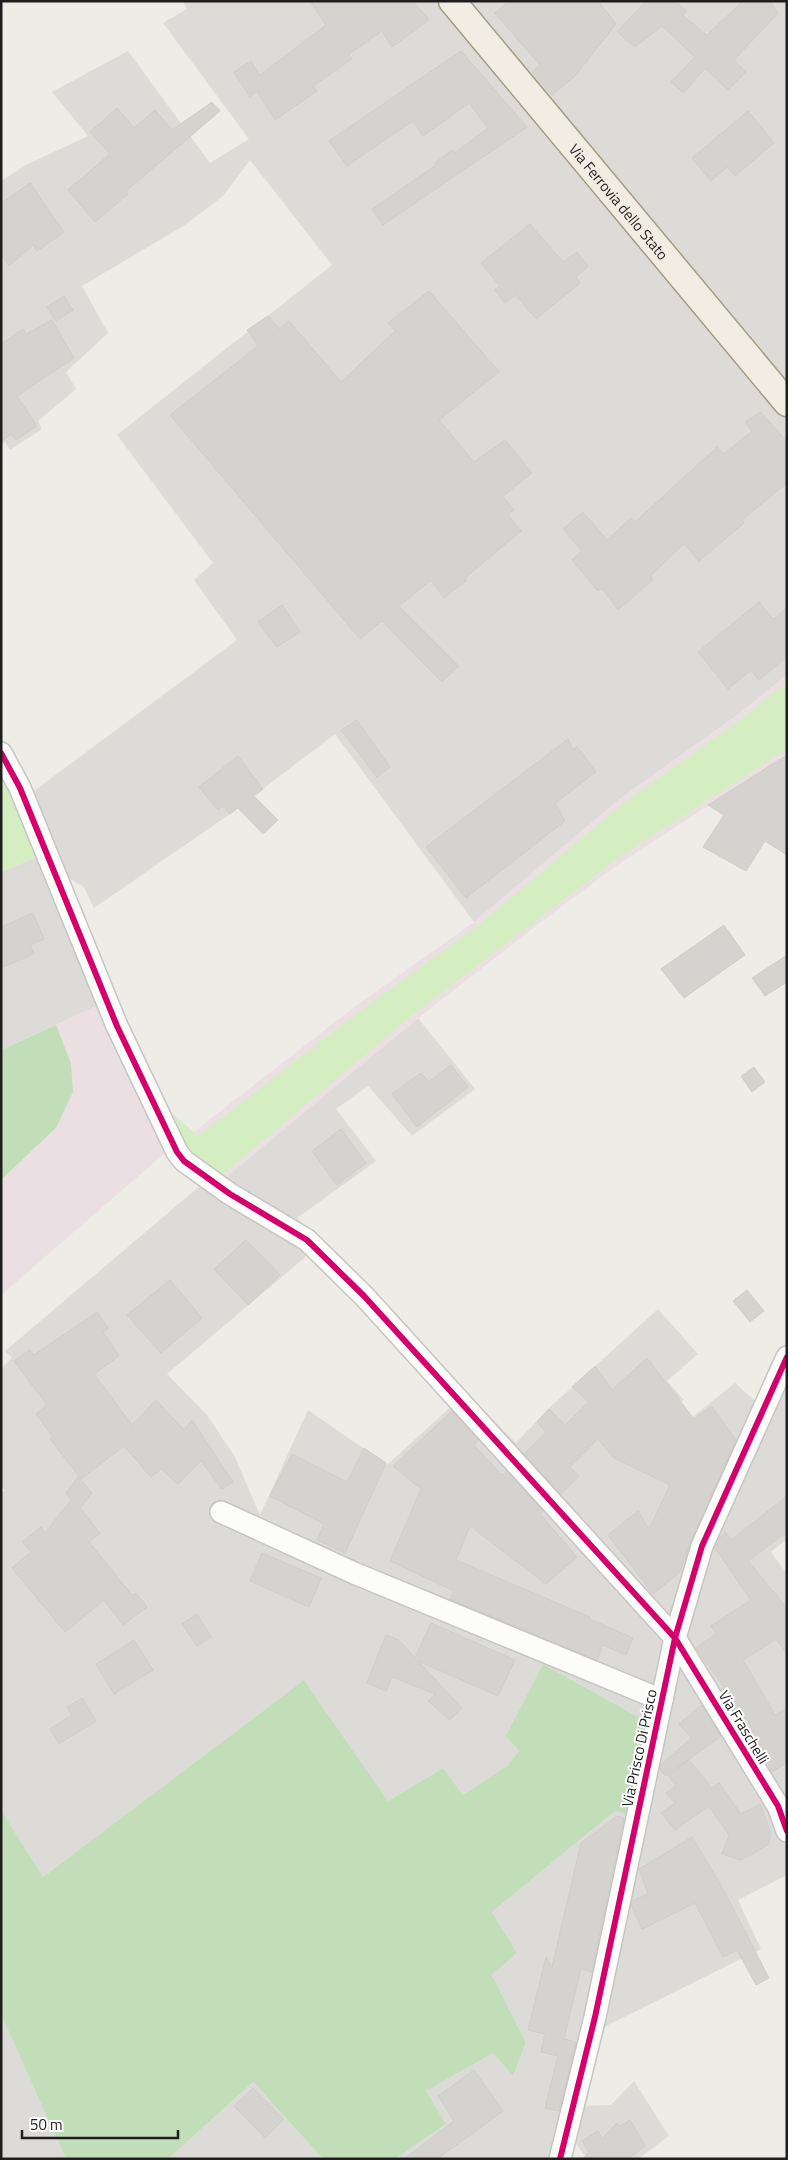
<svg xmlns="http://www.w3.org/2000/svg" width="788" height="2160" viewBox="0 0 788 2160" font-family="'Titillium Web',sans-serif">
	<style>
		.residential { fill: #dcdbd8 }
		.industrial { fill: #ebdfe4 }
		.grass { fill: #d4eec2 }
		.forest { fill: #c2deb9 }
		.building { fill: #d5d3cf; stroke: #d0cdc7 }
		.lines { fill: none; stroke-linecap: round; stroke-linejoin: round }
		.minor-casing { stroke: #c5c5c2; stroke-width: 24 }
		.major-casing { stroke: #a39d82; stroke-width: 29 }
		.minor { stroke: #fcfcfb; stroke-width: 21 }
		.major { stroke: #f1ede3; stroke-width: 26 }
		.cycleway-casing { stroke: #fff; stroke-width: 9 }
		.cycleway { stroke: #d6006c; stroke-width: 6 }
		.labels { text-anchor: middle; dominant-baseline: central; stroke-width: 4; stroke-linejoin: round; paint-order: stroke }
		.street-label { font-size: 15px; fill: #1e1e1e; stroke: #fff }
	</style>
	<rect width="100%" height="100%" fill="#edece6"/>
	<!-- residential -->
	<g class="residential">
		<polygon points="183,1 787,1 787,675 736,716 621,798 474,922 335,734 230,814 94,908 84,887 63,875 34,791 237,640 194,580 213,563 117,435 332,265 250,160 223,196 185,225 82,286 108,333 66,372 76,389 38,421 42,429 10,450 5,442 1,445 1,181 26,165 88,136 52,92 128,51 210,163 249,139 163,23 187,9"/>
		<polygon points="36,857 99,1005 1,1050 1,872"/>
		<polygon points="418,1018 475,1089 412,1136 368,1086 336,1109 376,1161 297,1218 322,1243 167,1374 207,1415 235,1457 260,1515 308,1410 387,1465 466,1393 516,1443 548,1409 658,1309 698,1354 667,1381 684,1400 662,1418 674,1432 735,1383 756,1402 787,1340 787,1539 771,1552 787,1574 787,1794 782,1798 787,1809 787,1875 738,1900 761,1949 604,2027 586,2106 611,2105 634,2081 669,2136 638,2159 588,2159 575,2143 572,2159 395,2159 446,2124 425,2091 493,2053 513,2076 526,2043 492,1975 517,1953 492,1912 615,1811 628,1814 649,1723 543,1664 507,1736 519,1751 507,1766 463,1795 443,1768 388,1801 304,1680 43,1877 1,1810 1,1494 5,1490 1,1487 1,1369 12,1358 5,1351 201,1185 220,1182"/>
		<polygon points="1,2014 7,2026 66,2159 1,2159"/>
		<polygon points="253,2082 323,2159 168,2159"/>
	</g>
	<!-- industrial -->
	<g class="industrial">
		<polygon points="787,675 787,755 623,861 545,919 418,1018 223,1180 187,1146 196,1130 357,1005 474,922 621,798 736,716"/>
		<polygon points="99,1005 165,1153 1,1295 1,1180 56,1129 71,1062 56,1025"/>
	</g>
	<!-- grass -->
	<g class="grass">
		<polygon points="787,682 787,749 620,857 415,1013 220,1177 187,1146 173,1114 198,1136 359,1012 477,926 622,804 737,722"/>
		<polygon points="5,778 36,857 1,872 1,780"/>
	</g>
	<!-- forest -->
	<g class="forest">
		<polygon points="56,1025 71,1063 73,1092 56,1128 1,1180 1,1050"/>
		<polygon points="543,1664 649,1723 628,1814 615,1811 492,1912 517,1953 492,1975 526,2043 513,2076 493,2053 426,2091 446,2124 395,2159 323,2159 253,2082 168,2159 66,2159 1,2014 1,1810 43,1877 304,1680 388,1801 443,1768 463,1795 507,1766 519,1751 506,1736"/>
	</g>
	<!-- building -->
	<g class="building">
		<polygon points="310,1 413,1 429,20 392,47 382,31 349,54 352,59 313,86 317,91 275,120 257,91 250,97 234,72 251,61 260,75 326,25"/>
		<polygon points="509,1 598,1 616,24 575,76 552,95 532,72 540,65 495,13"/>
		<polygon points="646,1 675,1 686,10 683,16 707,35 743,1 770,1 778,13 734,60 746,72 728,90 705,68 684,93 671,82 695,57 662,26 635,47 617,32"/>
		<polygon points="461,51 527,127 383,225 372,209 436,165 435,163 452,150 455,153 488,128 469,103 423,136 413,121 347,166 329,141"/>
		<polygon points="212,102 220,111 126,191 128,194 95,222 68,190 110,154 90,132 117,108 134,128 155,110 172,130"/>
		<polygon points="748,111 774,143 735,176 727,167 711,181 692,158"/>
		<polygon points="30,183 64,232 37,251 33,245 9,266 1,254 1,203"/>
		<polygon points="530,224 563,262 577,252 588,266 576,277 580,283 536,319 516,295 505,303 495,290 500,286 481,263"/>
		<polygon points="429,291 499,372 439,420 474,462 505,440 532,473 503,496 514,510 508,515 521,531 465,578 467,580 444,598 431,580 399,606 459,666 442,682 382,621 360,639 170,415 258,346 247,330 268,316 279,329 289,321 341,382 395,331 388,323"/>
		<polygon points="64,296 73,310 56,321 47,307"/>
		<polygon points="52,320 74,358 17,396 37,426 16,440 11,434 1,442 1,344 23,329 26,334"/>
		<polygon points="761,412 787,442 787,483 742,520 744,523 699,561 684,544 650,576 653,580 618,610 602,588 598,591 572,560 582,551 563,529 583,512 607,540 631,518 635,522 717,447 724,454 752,431 745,422"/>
		<polygon points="759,602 773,619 787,608 787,657 759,680 751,670 728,689 698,652"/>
		<polygon points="282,605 300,632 277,647 258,622"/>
		<polygon points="357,720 390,767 377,777 341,730"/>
		<polygon points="568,739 573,750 577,746 596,772 555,803 565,821 466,898 426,847"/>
		<polygon points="787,755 787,855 765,841 746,871 703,847 724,815 708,805"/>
		<polygon points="238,756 263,789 254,796 278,820 263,834 238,808 230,814 223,806 218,810 199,787"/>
		<polygon points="33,913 44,939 30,945 34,954 1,968 1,927"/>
		<polygon points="724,925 745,955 684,998 661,969"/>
		<polygon points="787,955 787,982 765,996 752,978"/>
		<polygon points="451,1065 468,1087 417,1127 392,1094 421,1073 429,1082"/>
		<polygon points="754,1067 765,1082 752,1092 741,1076"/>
		<polygon points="341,1129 366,1163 337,1185 312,1151"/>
		<polygon points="246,1240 280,1275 248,1305 214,1269"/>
		<polygon points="170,1280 202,1318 161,1353 127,1315"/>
		<polygon points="747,1290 764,1311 750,1322 733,1301"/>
		<polygon points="97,1312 108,1328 103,1332 119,1356 94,1374 132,1425 156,1400 184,1430 192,1420 233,1482 222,1489 201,1461 178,1484 161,1469 151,1477 124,1446 81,1479 50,1439 53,1437 36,1414 47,1405 14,1361 30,1350 34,1355"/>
		<polygon points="647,1358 694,1419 711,1406 736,1440 691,1541 680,1572 653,1594 608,1535 638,1511 649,1529 670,1485 614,1458 598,1439 570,1467 579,1476 561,1494 524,1454 546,1433 537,1422 549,1409 565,1425 589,1402 572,1387 595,1366 612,1390"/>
		<polygon points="452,1411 478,1440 474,1445 502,1475 506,1471 543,1511 540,1514 577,1557 546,1584 470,1526 456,1560 590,1617 590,1619 633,1638 626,1655 603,1645 597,1660 450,1599 454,1591 390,1561 421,1489 393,1466"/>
		<polygon points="364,1448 386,1463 345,1553 317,1540 324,1524 270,1496 292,1454 347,1482"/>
		<polygon points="78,1477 92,1493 80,1508 100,1533 89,1542 132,1595 136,1593 147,1607 123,1625 104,1600 65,1632 12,1568 31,1552 22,1542 41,1527 45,1533 71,1500 66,1493"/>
		<polygon points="787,1496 787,1532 748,1561 787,1608 787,1654 776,1639 743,1660 775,1715 787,1708 787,1763 772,1772 746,1717 741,1721 721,1690 724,1687 696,1648 716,1634 711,1626 751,1600 715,1548 720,1537 726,1532 731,1540"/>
		<polygon points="262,1553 321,1578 309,1607 250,1581"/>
		<polygon points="197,1614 211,1637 197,1646 182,1624"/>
		<polygon points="431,1623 515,1660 498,1696 418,1661 462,1708 450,1720 428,1701 435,1694 392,1677 386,1691 367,1683 386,1635 399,1640 415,1658"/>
		<polygon points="134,1640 153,1670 114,1694 96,1664"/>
		<polygon points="82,1698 96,1721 59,1744 50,1729 72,1715 67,1707"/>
		<polygon points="702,1705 721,1736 666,1776 660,1770 661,1765 691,1738 679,1724"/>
		<polygon points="689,1760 712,1788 719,1783 741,1814 760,1804 771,1833 768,1845 741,1860 722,1854 729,1835 709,1806 675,1830 661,1813 675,1803 666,1793 676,1786 669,1776"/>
		<polygon points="617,1816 624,1818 593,1966 592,1972 581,1969 564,2039 576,2042 559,2111 545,2108 558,2056 541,2052 545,2034 528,2030 546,1957 552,1967 581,1843"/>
		<polygon points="692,1837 723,1889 769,1978 756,1985 737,1950 723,1957 695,1903 642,1929 631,1905 632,1901 648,1894 639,1869"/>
		<polygon points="474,2070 503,2111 437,2159 404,2159 454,2121 438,2096"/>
		<polygon points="253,2088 284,2119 265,2138 234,2106"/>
		<polygon points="630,2120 645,2146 628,2159 583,2159 589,2152 582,2141 598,2131 602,2139 617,2123 620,2126"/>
	</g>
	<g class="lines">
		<defs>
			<g id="minor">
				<polyline points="1,753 20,788 117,1026 177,1152 184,1161 230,1194 307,1240 364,1296 675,1638 778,1806 787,1831"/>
				<polyline points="221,1512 354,1573 662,1700"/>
				<polyline points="560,2159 595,2017 675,1638 702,1546 787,1357"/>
			</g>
			<g id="major">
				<path id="s1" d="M452,1L787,403"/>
			</g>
		</defs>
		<!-- minor casing -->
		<use href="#minor" class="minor-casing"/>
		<!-- major casing -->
		<use href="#major" class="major-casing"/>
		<!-- minor -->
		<use href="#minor" class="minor"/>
		<!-- major -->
		<use href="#major" class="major"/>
		<defs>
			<g id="cycleway">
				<polyline points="1,753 20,788 117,1026 177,1152 184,1161 230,1194 307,1240 364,1296 675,1638 778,1806 787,1831"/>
				<polyline points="560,2159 595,2017 675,1638 702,1546 787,1357"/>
			</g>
		</defs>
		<!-- cycleway casing -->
		<use href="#cycleway" class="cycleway-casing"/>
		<!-- cycleway -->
		<use href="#cycleway" class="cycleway"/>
	</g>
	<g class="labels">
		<!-- street labels -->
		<g class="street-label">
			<text stroke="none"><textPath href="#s1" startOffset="261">Via Ferrovia dello Stato</textPath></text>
			<text transform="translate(744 1727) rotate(59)">Via Fraschelli</text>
			<text transform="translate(639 1748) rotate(-78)">Via Prisco Di Prisco</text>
		</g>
	</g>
	<!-- border -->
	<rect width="788" height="2160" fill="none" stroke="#1e1e1e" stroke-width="5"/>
	<!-- scale -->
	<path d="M22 2130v8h156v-8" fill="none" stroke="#1e1e1e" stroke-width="2.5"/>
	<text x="30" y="2130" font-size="15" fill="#1e1e1e" stroke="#ffffff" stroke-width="4" paint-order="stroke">50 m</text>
</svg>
